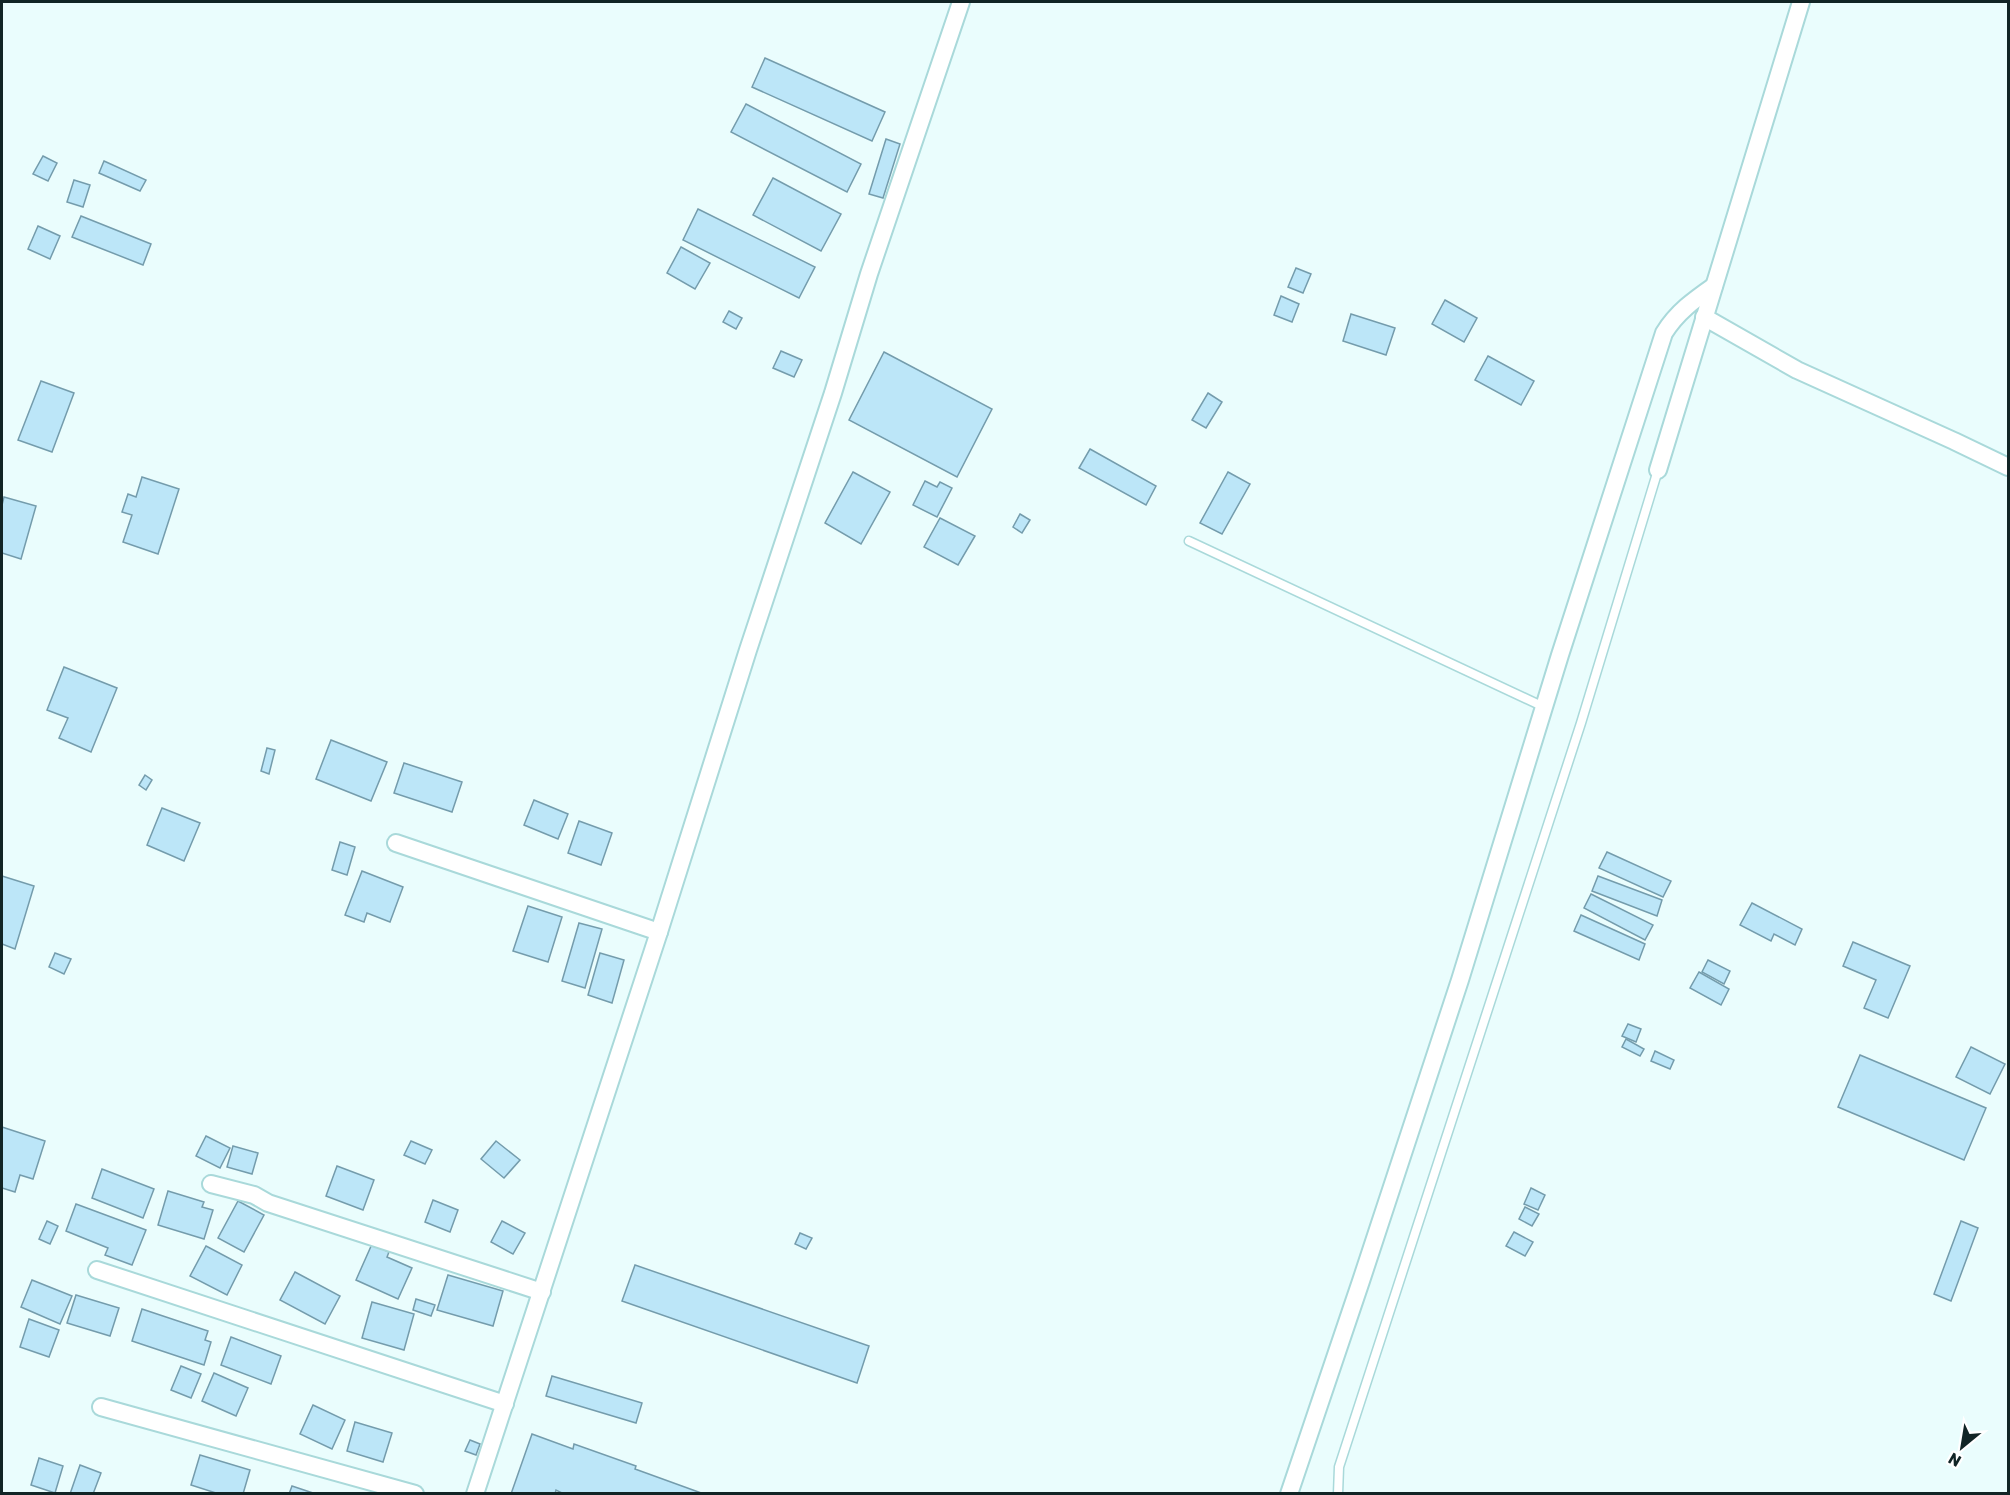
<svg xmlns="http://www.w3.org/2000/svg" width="2010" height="1495" viewBox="0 0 2010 1495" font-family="Rubik,sans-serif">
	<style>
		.building { fill: #bce6f8; stroke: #749cac; stroke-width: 1.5 }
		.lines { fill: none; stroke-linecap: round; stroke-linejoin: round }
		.lane-casing { stroke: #a9d9da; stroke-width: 11 }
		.street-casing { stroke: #a9d9da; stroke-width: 20 }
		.lane { stroke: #fff; stroke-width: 8 }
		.street { stroke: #fff; stroke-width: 16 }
	</style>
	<rect width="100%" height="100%" fill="#eafdfd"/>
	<!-- building -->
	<g class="building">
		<polygon points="765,58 885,112 872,141 752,87"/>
		<polygon points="746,104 861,164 847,192 731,132"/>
		<polygon points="886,139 900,144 883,198 869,194"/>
		<polygon points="43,156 57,163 48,181 33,174"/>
		<polygon points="104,161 146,180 140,191 99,173"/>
		<polygon points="773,178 841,214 821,251 753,215"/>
		<polygon points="74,180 90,185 83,207 67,202"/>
		<polygon points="698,209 815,267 799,298 683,240"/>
		<polygon points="81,216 151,244 143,265 72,237"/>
		<polygon points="38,226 60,236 50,259 28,249"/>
		<polygon points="681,247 710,263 695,289 667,273"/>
		<polygon points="1296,268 1311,274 1303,293 1288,287"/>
		<polygon points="1281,296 1299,304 1292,322 1274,315"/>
		<polygon points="1445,300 1477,318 1464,342 1432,324"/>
		<polygon points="729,311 742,318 736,329 723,322"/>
		<polygon points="1351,314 1395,328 1386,355 1343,341"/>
		<polygon points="781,351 802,360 794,377 773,368"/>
		<polygon points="884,352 992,409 957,477 849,420"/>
		<polygon points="1488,356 1534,381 1521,405 1475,380"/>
		<polygon points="41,381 74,393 52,452 18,440"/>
		<polygon points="1208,393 1222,402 1206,428 1192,420"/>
		<polygon points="1090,449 1156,486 1146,505 1079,468"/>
		<polygon points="853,472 890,492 861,544 825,523"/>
		<polygon points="1228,472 1250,484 1222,534 1200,523"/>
		<polygon points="142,477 179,489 158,554 123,542 132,515 122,512 128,494 136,497"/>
		<polygon points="925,481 937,487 940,482 952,488 937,517 913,505"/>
		<polygon points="4,497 36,506 21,559 2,553 2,505"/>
		<polygon points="1020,514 1030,520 1022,533 1013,527"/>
		<polygon points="940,518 975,536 958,565 924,547"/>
		<polygon points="64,667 117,688 91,752 59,738 68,718 47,710"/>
		<polygon points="331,740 387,762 371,801 316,779"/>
		<polygon points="267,748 275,750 269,774 261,771"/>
		<polygon points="404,763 462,782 452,812 394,793"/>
		<polygon points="145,775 152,780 146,790 139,785"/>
		<polygon points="534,800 568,814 558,839 524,825"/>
		<polygon points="162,808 200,823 184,861 147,845"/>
		<polygon points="579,821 612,833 601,865 568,853"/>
		<polygon points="340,842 355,847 347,875 332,870"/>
		<polygon points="1607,852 1671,881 1663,897 1599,868"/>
		<polygon points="362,871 403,887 390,922 367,913 364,922 345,915"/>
		<polygon points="2,876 34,886 15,949 2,944"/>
		<polygon points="1598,876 1662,900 1657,916 1592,891"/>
		<polygon points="1591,894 1653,925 1645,940 1584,908"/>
		<polygon points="1752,903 1802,929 1795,945 1774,934 1771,941 1740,925"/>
		<polygon points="528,906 562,917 548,962 513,951"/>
		<polygon points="1581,915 1645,944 1639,960 1574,931"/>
		<polygon points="579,923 602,929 585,988 562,981"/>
		<polygon points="1853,942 1910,966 1888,1018 1864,1008 1876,980 1843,966"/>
		<polygon points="55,953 71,959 64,974 49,967"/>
		<polygon points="600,953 624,960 612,1003 588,995"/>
		<polygon points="1708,960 1730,971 1724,984 1702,972"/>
		<polygon points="1699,972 1729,989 1721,1005 1690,988"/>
		<polygon points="1628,1024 1641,1029 1636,1042 1622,1036"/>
		<polygon points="1626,1039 1644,1049 1640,1056 1622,1047"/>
		<polygon points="1971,1047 2005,1064 1990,1094 1956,1077"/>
		<polygon points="1655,1051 1674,1060 1670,1069 1651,1061"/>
		<polygon points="1860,1055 1986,1108 1964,1160 1838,1107"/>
		<polygon points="2,1127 45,1141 33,1179 20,1175 15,1192 2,1188"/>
		<polygon points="206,1136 230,1148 220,1168 196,1156"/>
		<polygon points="411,1141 432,1150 425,1164 404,1155"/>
		<polygon points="496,1141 520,1160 504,1178 481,1159"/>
		<polygon points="233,1146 258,1153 252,1174 227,1167"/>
		<polygon points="337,1166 374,1180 363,1210 326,1196"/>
		<polygon points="102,1169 154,1189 143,1218 92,1198"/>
		<polygon points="1531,1188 1545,1195 1538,1210 1524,1204"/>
		<polygon points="168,1191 204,1202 202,1207 213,1210 204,1239 158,1225"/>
		<polygon points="433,1200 458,1210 450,1232 425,1222"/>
		<polygon points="238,1201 264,1215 244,1252 218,1238"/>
		<polygon points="76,1204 146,1230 132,1265 105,1255 108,1248 66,1231"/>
		<polygon points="1525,1207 1539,1214 1532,1226 1519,1219"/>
		<polygon points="47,1221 58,1226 50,1244 39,1239"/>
		<polygon points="502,1221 525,1233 513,1254 491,1242"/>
		<polygon points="1961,1221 1978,1228 1951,1301 1934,1294"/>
		<polygon points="1514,1232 1533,1242 1525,1256 1506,1246"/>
		<polygon points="800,1233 812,1238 806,1249 795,1244"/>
		<polygon points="372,1244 389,1252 387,1257 412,1268 398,1299 356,1280"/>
		<polygon points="206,1246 242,1265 227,1295 190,1276"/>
		<polygon points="635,1265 869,1346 857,1383 622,1301"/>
		<polygon points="295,1272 340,1296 325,1324 280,1300"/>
		<polygon points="448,1275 503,1291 493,1326 437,1310"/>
		<polygon points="32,1280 72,1296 60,1324 21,1307"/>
		<polygon points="76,1295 119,1308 110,1336 67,1323"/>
		<polygon points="416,1299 435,1305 431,1316 413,1310"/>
		<polygon points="372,1302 414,1314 404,1350 362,1338"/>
		<polygon points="142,1309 208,1331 205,1340 211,1342 204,1365 132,1341"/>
		<polygon points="29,1319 59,1330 49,1357 20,1347"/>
		<polygon points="231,1337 281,1356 271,1384 221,1365"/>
		<polygon points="181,1366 201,1374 191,1398 171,1390"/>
		<polygon points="214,1373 248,1388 236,1416 202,1401"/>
		<polygon points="552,1376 642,1403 636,1423 546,1396"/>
		<polygon points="313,1405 345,1420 332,1449 300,1434"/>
		<polygon points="355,1422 392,1433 383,1462 347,1451"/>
		<polygon points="532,1434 573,1449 574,1444 636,1466 635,1469 704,1494 564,1494 556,1490 555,1494 511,1494"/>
		<polygon points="470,1440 480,1444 476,1455 465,1451"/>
		<polygon points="200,1455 250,1470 243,1494 219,1494 191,1485"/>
		<polygon points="39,1458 63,1466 55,1493 31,1485"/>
		<polygon points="80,1465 101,1473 93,1494 70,1494"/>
		<polygon points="292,1486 316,1494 289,1494"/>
	</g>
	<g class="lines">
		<defs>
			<g id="lane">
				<polyline points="1189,541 1544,707"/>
				<polyline points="1338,1494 1339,1467 1581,723 1658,470"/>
			</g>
			<g id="street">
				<polyline points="1704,317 1797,370 1954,441 2008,467"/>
				<polyline points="1658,470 1801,2"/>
				<polyline points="396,843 659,932"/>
				<polyline points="211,1184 254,1195 268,1203 542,1292"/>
				<polyline points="97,1270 505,1404"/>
				<polyline points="101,1407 415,1494"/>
				<polyline points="475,1494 659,932 748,650 833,393 869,274 961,2"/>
				<path d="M1289,1494L1361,1281L1460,980L1560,655L1664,333C1677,312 1694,300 1714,286"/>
			</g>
		</defs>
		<!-- lane casing -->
		<use href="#lane" class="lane-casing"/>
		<!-- street casing -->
		<use href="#street" class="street-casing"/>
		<!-- lane -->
		<use href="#lane" class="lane"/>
		<!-- street -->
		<use href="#street" class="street"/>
	</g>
	<!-- border -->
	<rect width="2010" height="1495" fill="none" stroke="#112425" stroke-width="6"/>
	<!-- north arrow -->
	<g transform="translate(1962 1447) rotate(210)" stroke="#ffffff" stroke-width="4.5" paint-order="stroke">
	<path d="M0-4.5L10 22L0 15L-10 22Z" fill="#112425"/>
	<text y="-9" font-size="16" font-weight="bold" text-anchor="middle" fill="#112425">N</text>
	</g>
</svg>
